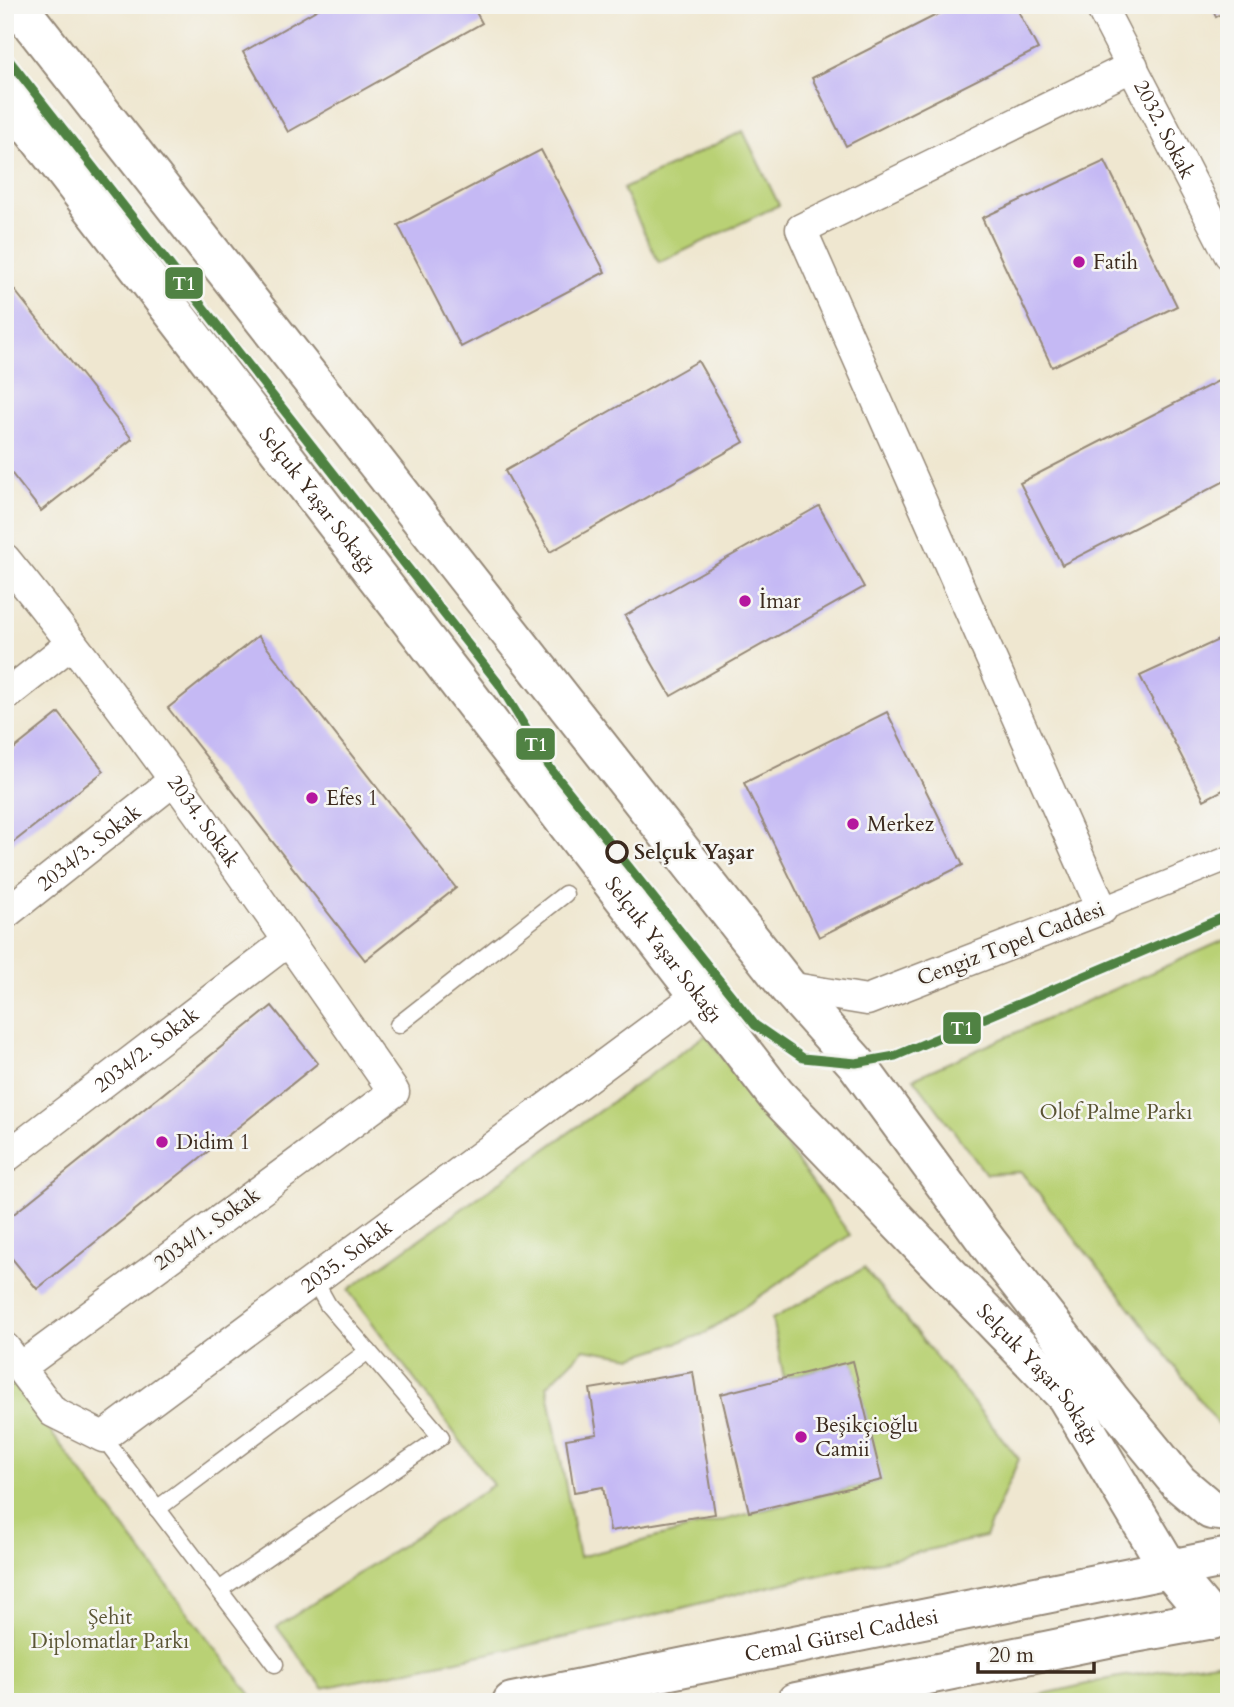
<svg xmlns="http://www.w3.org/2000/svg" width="1234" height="1707" viewBox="0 0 1234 1707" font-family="Cardo,serif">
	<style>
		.green { fill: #b9d175; stroke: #7a7e4a; stroke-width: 2 }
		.building { fill: #c5b9f4 }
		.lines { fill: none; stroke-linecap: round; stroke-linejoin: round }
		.service-casing { stroke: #958877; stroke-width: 19 }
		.pedestrian-casing { stroke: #958877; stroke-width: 26 }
		.minor-casing { stroke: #958877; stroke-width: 33 }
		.secondary-casing { stroke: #958877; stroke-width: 42 }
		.primary-casing { stroke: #958877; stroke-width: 42 }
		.service { stroke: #fff; stroke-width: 16 }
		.pedestrian { stroke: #fff; stroke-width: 23 }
		.minor { stroke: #fff; stroke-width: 30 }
		.secondary { stroke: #fff; stroke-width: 38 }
		.primary { stroke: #fff; stroke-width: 38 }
		.tram-1-casing { stroke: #f6f6f2; stroke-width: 14 }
		.tram-1 { stroke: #508243; stroke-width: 9 }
		.poi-dot { fill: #b5179e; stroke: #f6f6f2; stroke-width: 2.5 }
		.stop-dot { fill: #f6f6f2; stroke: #3b2a1e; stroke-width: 3.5 }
		.labels { text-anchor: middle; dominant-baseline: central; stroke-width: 5; stroke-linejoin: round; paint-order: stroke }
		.street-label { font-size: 21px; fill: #3b2a1e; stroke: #f6f6f2 }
		.poi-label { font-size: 21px; fill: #3b2a1e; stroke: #f6f6f2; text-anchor: start }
		.stop-label { font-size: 21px; font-weight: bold; fill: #3b2a1e; stroke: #f6f6f2; text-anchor: start }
		.park-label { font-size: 21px; fill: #5a5434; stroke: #f6f6f2 }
		.line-badge { stroke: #f6f6f2; stroke-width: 2.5 }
		.badge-label { font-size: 19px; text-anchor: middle; font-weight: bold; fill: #fff }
	</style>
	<rect width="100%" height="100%" fill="#f6f6f2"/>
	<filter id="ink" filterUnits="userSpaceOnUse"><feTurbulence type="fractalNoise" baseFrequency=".0143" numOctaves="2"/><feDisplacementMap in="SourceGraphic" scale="14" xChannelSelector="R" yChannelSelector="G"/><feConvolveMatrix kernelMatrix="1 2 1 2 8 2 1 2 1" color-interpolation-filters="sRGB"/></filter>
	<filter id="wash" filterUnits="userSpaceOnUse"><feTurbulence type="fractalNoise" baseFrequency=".00686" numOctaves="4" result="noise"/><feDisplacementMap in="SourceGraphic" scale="28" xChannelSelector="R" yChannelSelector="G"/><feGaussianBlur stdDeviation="1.57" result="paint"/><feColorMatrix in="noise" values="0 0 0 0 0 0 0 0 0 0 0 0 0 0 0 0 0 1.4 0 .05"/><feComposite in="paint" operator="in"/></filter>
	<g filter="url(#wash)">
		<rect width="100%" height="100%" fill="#efe7d0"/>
		<!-- green -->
		<g class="green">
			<polygon points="743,131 779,205 659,263 623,189"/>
			<polygon points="1229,938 1229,1438 1118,1292 1021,1172 986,1174 914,1078"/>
			<polygon points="706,1035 850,1235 704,1334 633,1357 584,1349 547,1386 579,1557 881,1480 853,1362 784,1378 772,1319 864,1268 1019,1459 985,1537 737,1594 577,1635 323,1688 277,1627 493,1485 348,1290"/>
			<polygon points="5,1372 254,1699 240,1702 5,1702"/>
			<polygon points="1229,1660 1229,1702 1009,1702 1113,1678"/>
		</g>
		<g id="blocks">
			<!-- building -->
			<g class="building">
				<polygon points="325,5 472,5 482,23 288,132 243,52"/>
				<polygon points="956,5 1015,5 1038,49 846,146 812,78"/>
				<polygon points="1211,5 1229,5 1229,10 1216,17"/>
				<polygon points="541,150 605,272 461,347 398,225"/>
				<polygon points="1105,161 1177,306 1052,367 982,218"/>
				<polygon points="5,278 132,439 41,511 5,465"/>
				<polygon points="698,361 744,442 550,552 505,471"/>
				<polygon points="1218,381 1229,402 1229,479 1062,565 1020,483"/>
				<polygon points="819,506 864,587 671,696 625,616"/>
				<polygon points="1229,635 1229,787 1204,800 1140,676"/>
				<polygon points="258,636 456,888 365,960 168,708"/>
				<polygon points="887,712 963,865 819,937 744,783"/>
				<polygon points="59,713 104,771 5,849 5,756"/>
				<polygon points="272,1006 318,1063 37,1289 5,1250 5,1221"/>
				<polygon points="853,1361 882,1480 749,1512 721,1394"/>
				<polygon points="693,1372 715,1514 610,1531 603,1487 574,1492 566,1439 597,1434 590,1389"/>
			</g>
		</g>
	</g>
	<g filter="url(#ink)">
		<use href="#blocks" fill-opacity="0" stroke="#958877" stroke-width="2"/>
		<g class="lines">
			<defs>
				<g id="service">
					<polyline points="398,1025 565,894"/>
					<polyline points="103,1437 275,1664"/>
					<polyline points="157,1509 368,1351 328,1305 314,1280"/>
					<polyline points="219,1590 441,1437 368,1351"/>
				</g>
				<polyline id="pedestrian" points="1102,909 1229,858"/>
				<g id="minor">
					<path id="s1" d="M1100,5L1229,254"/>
					<path id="s2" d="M5,559C144,729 268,912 394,1092L21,1367"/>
					<polyline points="5,696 72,643"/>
					<path id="s3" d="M5,914L173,781"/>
					<polyline points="788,987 867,1000 1102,909 801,229 1133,66"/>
					<path id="s4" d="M5,1158L288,941"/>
					<path id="s5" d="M5,1348L53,1412L103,1437L698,995"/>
				</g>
				<g id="secondary">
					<polyline points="17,5 788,987 856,1063 988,1243 1110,1399 1179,1483 1211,1510 1229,1512"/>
					<path id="s6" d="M5,94L776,1095L1066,1396L1170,1570L1212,1620"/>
				</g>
				<g id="primary">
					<path id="s7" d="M512,1702L1229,1557"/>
					<polyline points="796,1702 1123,1635 1229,1616"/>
				</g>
			</defs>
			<!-- service casing -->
			<use href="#service" class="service-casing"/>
			<!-- pedestrian casing -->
			<use href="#pedestrian" class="pedestrian-casing"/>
			<!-- minor casing -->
			<use href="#minor" class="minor-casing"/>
			<!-- secondary casing -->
			<use href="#secondary" class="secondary-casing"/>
			<!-- primary casing -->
			<use href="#primary" class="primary-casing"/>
			<!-- service -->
			<use href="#service" class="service"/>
			<!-- pedestrian -->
			<use href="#pedestrian" class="pedestrian"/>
			<!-- minor -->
			<use href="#minor" class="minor"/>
			<!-- secondary -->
			<use href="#secondary" class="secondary"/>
			<!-- primary -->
			<use href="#primary" class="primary"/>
			<defs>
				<polyline id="tram-1" points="5,55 499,684 550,768 755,1025 803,1058 856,1063 895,1056 1229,915"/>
			</defs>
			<!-- tram-1 casing -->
			<use href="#tram-1" class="tram-1-casing"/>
			<!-- tram-1 -->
			<use href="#tram-1" class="tram-1"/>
		</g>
	</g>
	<!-- markers -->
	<g class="poi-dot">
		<circle cx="1079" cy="262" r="7"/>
		<circle cx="745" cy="601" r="7"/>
		<circle cx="312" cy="798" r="7"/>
		<circle cx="853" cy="824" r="7"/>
		<circle cx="162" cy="1142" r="7"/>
		<circle cx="801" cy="1437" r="7"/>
	</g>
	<circle class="stop-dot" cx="617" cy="852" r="10"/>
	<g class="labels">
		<!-- street labels -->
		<g class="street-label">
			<text stroke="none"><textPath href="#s1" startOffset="140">2032. Sokak</textPath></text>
			<text stroke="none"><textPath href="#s6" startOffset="513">Selçuk Yaşar Sokağı</textPath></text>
			<text stroke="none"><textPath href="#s2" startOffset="329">2034. Sokak</textPath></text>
			<text stroke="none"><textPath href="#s3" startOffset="107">2034/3. Sokak</textPath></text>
			<text transform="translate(1011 944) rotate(-21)">Cengiz Topel Caddesi</text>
			<text stroke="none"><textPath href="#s6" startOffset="1080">Selçuk Yaşar Sokağı</textPath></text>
			<text stroke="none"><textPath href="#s4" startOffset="178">2034/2. Sokak</textPath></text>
			<text transform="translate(207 1229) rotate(-36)">2034/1. Sokak</text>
			<text stroke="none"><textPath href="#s5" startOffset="439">2035. Sokak</textPath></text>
			<text stroke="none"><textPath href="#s6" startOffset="1647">Selçuk Yaşar Sokağı</textPath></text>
			<text stroke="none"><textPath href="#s7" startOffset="336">Cemal Gürsel Caddesi</textPath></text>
		</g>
		<!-- poi labels -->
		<g class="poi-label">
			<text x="1093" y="262">Fatih</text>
			<text x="759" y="601">İmar</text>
			<text x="326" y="798">Efes 1</text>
			<text x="867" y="824">Merkez</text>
			<text x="176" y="1142">Didim 1</text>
			<text x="815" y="1425">Beşikçioğlu<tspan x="815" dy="24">Camii</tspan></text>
		</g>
		<!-- stop labels -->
		<g class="stop-label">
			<text x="634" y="852">Selçuk Yaşar</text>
		</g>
		<!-- park labels -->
		<g class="park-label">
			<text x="1116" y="1112">Olof Palme Parkı</text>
			<text x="110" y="1617">Şehit<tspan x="110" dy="24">Diplomatlar Parkı</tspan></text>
		</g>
	</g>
	<g class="line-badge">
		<rect x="164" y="266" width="40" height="34" rx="7" fill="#508243"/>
		<rect x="515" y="727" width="41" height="34" rx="7" fill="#508243"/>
		<rect x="942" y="1011" width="40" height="34" rx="7" fill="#508243"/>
	</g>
	<g class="badge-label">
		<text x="184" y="290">T1</text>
		<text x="536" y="751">T1</text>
		<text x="962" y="1035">T1</text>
	</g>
	<!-- margin -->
	<rect width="1234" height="1707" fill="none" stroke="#f6f6f2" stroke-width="28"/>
	<!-- scale -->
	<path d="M978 1662v10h116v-10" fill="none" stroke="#3b2a1e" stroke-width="3.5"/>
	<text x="989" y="1662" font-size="21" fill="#3b2a1e" stroke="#f6f6f2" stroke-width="5" paint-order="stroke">20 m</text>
</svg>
